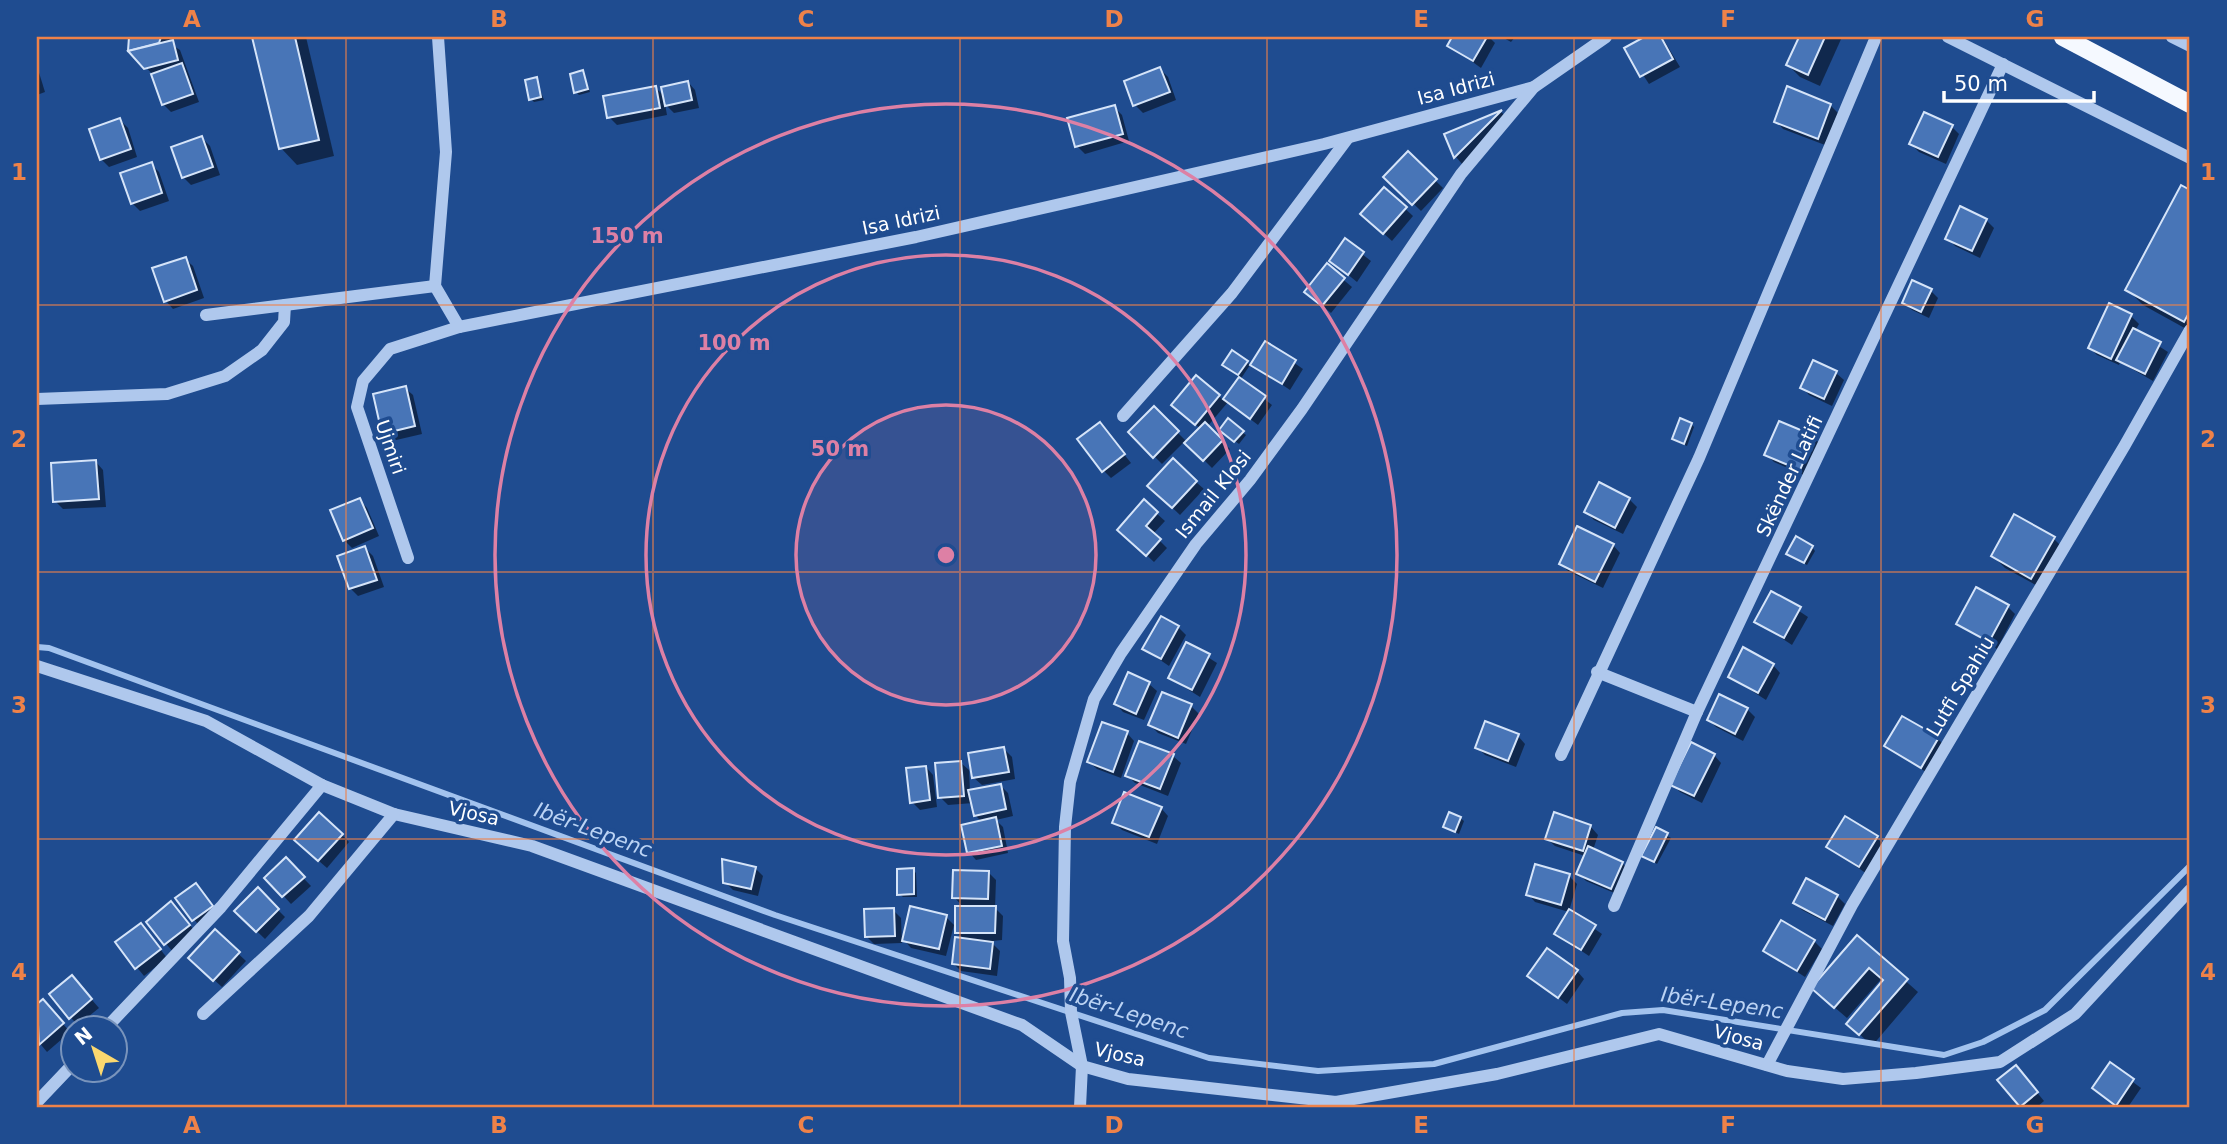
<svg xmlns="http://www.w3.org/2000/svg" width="2227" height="1144" viewBox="0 0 2227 1144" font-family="'DejaVu Sans',sans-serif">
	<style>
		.shadow { fill: #0007 }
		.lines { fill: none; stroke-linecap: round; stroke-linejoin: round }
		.stream { stroke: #a3c3ee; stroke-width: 6 }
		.building { fill: #4875b7; stroke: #d5e4f9; stroke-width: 2 }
		.minor { stroke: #afc8ed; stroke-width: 12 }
		.major { stroke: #f5f9ff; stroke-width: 18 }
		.grid { fill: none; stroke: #ee8249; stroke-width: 2; stroke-opacity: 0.55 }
		.ring { fill: none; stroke: #dd80a5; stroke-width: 3.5 }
		.labels { text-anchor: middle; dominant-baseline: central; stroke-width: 7; stroke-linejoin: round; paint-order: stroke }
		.street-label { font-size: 19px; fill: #fff; stroke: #1f4c90 }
		.water-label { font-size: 21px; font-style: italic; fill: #bbd3f4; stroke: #1f4c90 }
		.centre { fill: #dd80a5; stroke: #1f4c90; stroke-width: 3.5 }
		.ring-label { font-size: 21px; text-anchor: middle; font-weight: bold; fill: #dd80a5; stroke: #1f4c90; stroke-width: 7; stroke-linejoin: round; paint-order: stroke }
		.neatline { fill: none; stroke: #ee8249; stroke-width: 2.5 }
		.grid-label { font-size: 23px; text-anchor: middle; font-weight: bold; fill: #ee8249 }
	</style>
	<rect width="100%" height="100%" fill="#1f4c90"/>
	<!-- shadow -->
	<g class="shadow">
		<polygon points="131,37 170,37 169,43 180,50 199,102 171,112 163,104 154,76 130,50"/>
		<polygon points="254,37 306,37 334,156 297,165 281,148"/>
		<polygon points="1454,37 1489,37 1495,43 1481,68 1449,45"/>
		<polygon points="1502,37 1515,37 1511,42"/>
		<polygon points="1648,37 1662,37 1680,67 1649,84 1626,49"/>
		<polygon points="1801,37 1842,37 1820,86 1800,77 1788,65"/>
		<polygon points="37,66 45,92 37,95"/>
		<polygon points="1160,69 1168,77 1176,100 1143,113 1135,105"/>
		<polygon points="583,72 590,92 579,95 576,92"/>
		<polygon points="536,79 544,100 534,102 531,99"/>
		<polygon points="688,82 695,90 699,108 674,113 665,104 667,115 617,125 609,117 655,87 664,96"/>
		<polygon points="1830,105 1838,113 1825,145 1783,129 1776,121"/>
		<polygon points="1114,107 1122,115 1129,141 1085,154 1077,146"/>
		<polygon points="1501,112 1508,118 1463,165 1456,157 1446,135"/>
		<polygon points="120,120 128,128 137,157 109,167 101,159"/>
		<polygon points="1952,127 1959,134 1946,164 1919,152 1911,144"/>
		<polygon points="202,138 210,146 220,175 191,185 183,177"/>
		<polygon points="1408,154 1443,188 1421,211 1386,177"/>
		<polygon points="151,164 159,172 169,201 140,211 132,203"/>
		<polygon points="2182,187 2190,192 2190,331 2143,305 2127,289"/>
		<polygon points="1384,189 1413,216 1392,241 1370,221"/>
		<polygon points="1986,220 1994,228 1980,258 1955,246 1948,238"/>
		<polygon points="1345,241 1371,261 1357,282 1331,261"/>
		<polygon points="185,259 193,266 204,298 173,309 166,301"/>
		<polygon points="1327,266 1352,287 1331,313 1314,299"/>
		<polygon points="1931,291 1938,298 1929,318 1912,310 1904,303"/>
		<polygon points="2110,306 2131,316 2139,324 2135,331 2168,352 2153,381 2120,362 2119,365 2097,355 2090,348"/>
		<polygon points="1266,343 1303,369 1290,390 1253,365"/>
		<polygon points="1247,362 1250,365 1240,380 1272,405 1258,425 1228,402 1207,427 1230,449 1212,468 1185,441 1162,464 1130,432 1154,409 1187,442 1201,429 1181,413 1219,396 1224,401 1241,377 1227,368"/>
		<polygon points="1836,373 1844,380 1832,406 1809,395 1802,387"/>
		<polygon points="405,388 413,395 422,434 392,441 384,433"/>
		<polygon points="1100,424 1131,463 1111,478 1103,470"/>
		<polygon points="1691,424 1694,427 1687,446 1678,442 1674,439"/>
		<polygon points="1242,432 1246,435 1239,444 1224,433"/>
		<polygon points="1814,438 1821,445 1808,477 1774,462 1766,454"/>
		<polygon points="96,462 103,470 106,507 63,509 55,501"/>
		<polygon points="1196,482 1204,489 1180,515 1157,493"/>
		<polygon points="1629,499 1637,507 1623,534 1594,520 1586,512"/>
		<polygon points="360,500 367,508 379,536 352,548 344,540"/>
		<polygon points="1144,502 1165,521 1153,534 1167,548 1154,562 1127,537"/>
		<polygon points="2053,538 2065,550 2043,589 2005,568 1993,556"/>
		<polygon points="1613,545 1620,553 1603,588 1568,571 1561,564"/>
		<polygon points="1812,547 1815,551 1807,565 1788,554"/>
		<polygon points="365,548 373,556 384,587 358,596 350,588"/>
		<polygon points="1772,593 1808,617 1792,645 1756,621"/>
		<polygon points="2008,607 2015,614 1997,649 1958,624"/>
		<polygon points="1178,627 1186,635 1169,666 1144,649"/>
		<polygon points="1187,644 1217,663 1200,697 1170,678"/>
		<polygon points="1773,665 1780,673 1766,700 1730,677"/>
		<polygon points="1149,684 1157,691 1144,720 1123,712 1116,704"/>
		<polygon points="1191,706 1199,714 1186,744 1158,733 1150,725"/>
		<polygon points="1747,709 1755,717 1743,741 1716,727 1709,720"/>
		<polygon points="1127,733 1134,741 1121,778 1097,769 1089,762"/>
		<polygon points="1518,736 1525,744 1516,767 1485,755 1477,747"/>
		<polygon points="1938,739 1945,746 1929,774 1886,746"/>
		<polygon points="1140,743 1173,756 1181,763 1168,796 1135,783 1127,775"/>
		<polygon points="1004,749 1012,757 1015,779 982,785 974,778"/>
		<polygon points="1714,755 1721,763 1702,803 1680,792 1672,784"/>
		<polygon points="961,763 969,770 970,792 1001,786 1008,793 1013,816 996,820 1003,827 1008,853 976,860 969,852 982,822 975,815 973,803 948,805 940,797"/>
		<polygon points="926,767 933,775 937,807 920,810 912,802"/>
		<polygon points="1161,808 1168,816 1157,844 1122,830 1114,822"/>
		<polygon points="1555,815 1591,827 1598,835 1593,850 1622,863 1630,871 1619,895 1586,881 1578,873 1585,856 1555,846 1547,839"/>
		<polygon points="1460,818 1464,821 1459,834 1445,826"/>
		<polygon points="1657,830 1671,838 1657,864 1644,855"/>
		<polygon points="342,835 349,842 327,868 304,848"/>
		<polygon points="1877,838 1885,846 1867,874 1828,847"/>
		<polygon points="286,860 311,886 291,904 267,878"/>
		<polygon points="755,868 763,876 758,896 733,890 725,882"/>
		<polygon points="913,870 916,873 917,897 903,897 899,894"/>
		<polygon points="988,872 996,880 995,908 1003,916 1002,940 983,942 993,944 1000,951 997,976 961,971 953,963 965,940 956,932 964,908 954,897"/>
		<polygon points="1569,876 1577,884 1569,911 1602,934 1589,956 1556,934 1569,912 1535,902 1528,894"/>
		<polygon points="258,890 285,917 265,939 236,911"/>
		<polygon points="203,893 219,914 201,928 177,898"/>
		<polygon points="1837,896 1845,904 1833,926 1802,910 1795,903"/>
		<polygon points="893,910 901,918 902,943 874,944 867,937"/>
		<polygon points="179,911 196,933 173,952 148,922"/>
		<polygon points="946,917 954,925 946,956 911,948 904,940"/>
		<polygon points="215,932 246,961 222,987 190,958"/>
		<polygon points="148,933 167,958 144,976 117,943"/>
		<polygon points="1857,938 1918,992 1872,1046 1849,1024 1885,981 1882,978 1847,1018 1826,1000"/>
		<polygon points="1814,941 1822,949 1805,977 1765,951"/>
		<polygon points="1577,971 1584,979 1567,1004 1530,976"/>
		<polygon points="79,985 99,1008 78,1025 70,1017"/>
		<polygon points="43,1001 70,1032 47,1052 37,1040 37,1006"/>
		<polygon points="2110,1065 2141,1088 2128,1107 2118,1107 2094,1088"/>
		<polygon points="2023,1075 2044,1101 2037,1107 2021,1107 1999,1080"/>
	</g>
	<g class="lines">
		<!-- stream -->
		<polyline class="stream" points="37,647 49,648 775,915 1209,1058 1318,1071 1434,1064 1622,1013 1663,1010 1944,1055 1983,1042 2045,1010 2190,866"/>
	</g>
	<!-- building -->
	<g class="building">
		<polygon points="129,37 161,37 159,43 128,51"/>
		<polygon points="252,37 295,37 319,140 279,149"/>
		<polygon points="1452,37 1487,37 1473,61 1447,46"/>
		<polygon points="1644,37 1661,37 1673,59 1640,77 1624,48"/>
		<polygon points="1799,37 1825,37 1808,75 1786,65"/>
		<polygon points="173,40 178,60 144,69 128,51"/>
		<polygon points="182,63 193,94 162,105 151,74"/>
		<polygon points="1160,67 1170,92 1133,106 1124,81"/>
		<polygon points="583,70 588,89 574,93 570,74"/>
		<polygon points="537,77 541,97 529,100 525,80"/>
		<polygon points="688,81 692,100 665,106 661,87"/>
		<polygon points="656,86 660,108 607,118 603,96"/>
		<polygon points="1787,86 1831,104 1818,139 1774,122"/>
		<polygon points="1115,105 1123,134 1075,147 1067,118"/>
		<polygon points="1502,110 1454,158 1444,134"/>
		<polygon points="1924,112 1953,125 1938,157 1909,144"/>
		<polygon points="120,118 131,149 100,160 89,129"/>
		<polygon points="202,136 213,167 182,178 171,147"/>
		<polygon points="1408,151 1437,179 1412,205 1383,177"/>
		<polygon points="152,162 162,193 131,204 120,173"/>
		<polygon points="2181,185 2190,190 2190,311 2184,322 2125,290"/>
		<polygon points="1384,187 1407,207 1383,234 1360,214"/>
		<polygon points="1960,206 1987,219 1972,251 1945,239"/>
		<polygon points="1345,238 1364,252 1348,275 1329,261"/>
		<polygon points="186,257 197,290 164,302 152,268"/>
		<polygon points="1327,263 1345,278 1322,306 1304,292"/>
		<polygon points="1912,280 1932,289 1921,312 1902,303"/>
		<polygon points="2109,303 2132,314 2111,359 2088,348"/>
		<polygon points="2133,328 2161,342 2145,374 2116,360"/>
		<polygon points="1265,341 1296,360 1282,384 1250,365"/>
		<polygon points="1232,350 1248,361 1238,375 1222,365"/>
		<polygon points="1813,360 1837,371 1824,399 1800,388"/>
		<polygon points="1196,375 1220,395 1195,425 1171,405"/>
		<polygon points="1239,377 1266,396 1250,419 1223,399"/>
		<polygon points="406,386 415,426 382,434 373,394"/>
		<polygon points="1154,406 1179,431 1153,458 1128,432"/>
		<polygon points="1228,418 1244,431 1234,442 1219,430"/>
		<polygon points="1680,418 1692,423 1684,444 1672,439"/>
		<polygon points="1779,421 1815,436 1800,470 1764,455"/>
		<polygon points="1100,422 1125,454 1102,472 1077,439"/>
		<polygon points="1205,422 1223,440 1203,461 1184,443"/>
		<polygon points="1173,458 1197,481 1172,508 1147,486"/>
		<polygon points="96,460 99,499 53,502 51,463"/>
		<polygon points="1599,482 1630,498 1615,528 1584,512"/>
		<polygon points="360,498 373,528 343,541 330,510"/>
		<polygon points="1144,499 1158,512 1146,526 1161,539 1146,556 1117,530"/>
		<polygon points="2014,514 2055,537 2031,579 1991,556"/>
		<polygon points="1577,526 1614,544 1595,582 1559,564"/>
		<polygon points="1796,536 1813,546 1804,563 1786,554"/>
		<polygon points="365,546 377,580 349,589 337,556"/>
		<polygon points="1976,587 2009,605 1989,642 1956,624"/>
		<polygon points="1771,591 1801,607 1784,638 1754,622"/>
		<polygon points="1161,616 1179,626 1161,659 1142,649"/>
		<polygon points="1186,642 1210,654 1192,690 1168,678"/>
		<polygon points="1743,647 1774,664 1758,693 1728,677"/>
		<polygon points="1128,672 1150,682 1136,714 1114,704"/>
		<polygon points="1162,692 1192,704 1178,738 1148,725"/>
		<polygon points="1719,694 1748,708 1735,734 1707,720"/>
		<polygon points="1902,716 1939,737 1921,768 1884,746"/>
		<polygon points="1485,721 1519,734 1508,761 1475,748"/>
		<polygon points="1102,722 1128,731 1113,772 1087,762"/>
		<polygon points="1139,741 1174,754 1160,789 1125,776"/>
		<polygon points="1691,742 1715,754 1694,796 1670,785"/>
		<polygon points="1004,747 1009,772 972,778 968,753"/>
		<polygon points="961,761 964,796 938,798 935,763"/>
		<polygon points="926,766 930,800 910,803 906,768"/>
		<polygon points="1001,784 1006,809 974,816 968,790"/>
		<polygon points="1124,792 1162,807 1149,837 1112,823"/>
		<polygon points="319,812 343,834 318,861 294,840"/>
		<polygon points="1449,812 1461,817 1455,832 1443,827"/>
		<polygon points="1554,812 1591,825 1583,851 1545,839"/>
		<polygon points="1845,816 1878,836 1859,867 1826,847"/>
		<polygon points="996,817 1002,846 967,853 961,825"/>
		<polygon points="1656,827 1668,833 1654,862 1641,856"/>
		<polygon points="1588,846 1623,862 1611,889 1576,874"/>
		<polygon points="286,857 305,877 282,897 264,878"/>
		<polygon points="722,859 756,867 751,889 723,883"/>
		<polygon points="1535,864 1570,874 1561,905 1526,895"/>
		<polygon points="914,868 914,894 897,895 897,869"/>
		<polygon points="953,870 989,871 988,899 952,898"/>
		<polygon points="1806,878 1838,895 1825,920 1793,903"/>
		<polygon points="196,883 213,906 192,921 175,898"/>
		<polygon points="258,887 279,909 256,932 234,911"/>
		<polygon points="171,901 190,925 164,945 146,922"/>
		<polygon points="910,906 947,915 939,949 902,941"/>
		<polygon points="955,906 996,906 995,933 955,933"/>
		<polygon points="894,908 895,936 865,937 864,909"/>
		<polygon points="1569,909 1596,925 1581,950 1554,934"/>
		<polygon points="1781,920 1815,940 1797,971 1763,951"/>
		<polygon points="141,923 161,949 135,969 115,942"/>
		<polygon points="215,929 240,952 213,981 188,958"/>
		<polygon points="1857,935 1908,979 1859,1035 1846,1024 1883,980 1869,968 1834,1008 1811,988"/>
		<polygon points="955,937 993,942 990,969 952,964"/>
		<polygon points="1547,948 1578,970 1558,998 1527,976"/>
		<polygon points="72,975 92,999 69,1019 49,994"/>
		<polygon points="43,999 64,1023 39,1045 37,1004"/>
		<polygon points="2110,1062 2134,1079 2116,1106 2092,1088"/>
		<polygon points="2016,1065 2038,1092 2020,1107 1997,1080"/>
	</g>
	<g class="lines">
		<!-- minor -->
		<g class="minor">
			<polyline points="438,37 446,152 435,286 459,327"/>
			<polyline points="1948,37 2190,158"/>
			<polyline points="2172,37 2190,46"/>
			<polyline points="206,315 435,286"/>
			<polyline points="37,399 167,394 225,376 262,350 284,322 285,305"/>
			<polyline points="1123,416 1232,293 1348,138"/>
			<polyline points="408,558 357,407 363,381 390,349 459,327 916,237 1324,144 1534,87"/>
			<polyline points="37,666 206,721 322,785 394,814 532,846 1022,1025 1082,1066 1128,1079 1336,1102 1497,1074 1659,1034 1787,1071 1843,1079 1916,1073 2000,1062 2075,1014 2190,890"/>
			<polyline points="1597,672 1697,712"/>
			<polyline points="1561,755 1699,458 1876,37"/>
			<polyline points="1614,906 1697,712 2003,64"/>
			<polyline points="203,1014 309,916 394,814"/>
			<polyline points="106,1028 221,907 322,785"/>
			<polyline points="1767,1065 1852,905 2125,445 2190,330"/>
			<polyline points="37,1102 74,1063"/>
			<polyline points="1080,1107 1082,1066 1071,1012 1070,978 1063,941 1065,827 1070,782 1094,699 1121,653 1196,544 1250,480 1302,409 1461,174 1534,87 1606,37"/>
		</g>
		<!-- major -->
		<polyline class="major" points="2063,37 2190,104"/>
	</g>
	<!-- grid -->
	<path class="grid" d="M346,37V1107M653,37V1107M960,37V1107M1267,37V1107M1574,37V1107M1881,37V1107M37,305H2190M37,572H2190M37,839H2190"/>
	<!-- distance rings -->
	<circle cx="946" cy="555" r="150" fill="#dd80a5" fill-opacity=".12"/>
	<g class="ring">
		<circle cx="946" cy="555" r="150"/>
		<circle cx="946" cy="555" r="300"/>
		<circle cx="946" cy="555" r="451"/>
	</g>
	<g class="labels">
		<!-- street labels -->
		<g class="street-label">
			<text transform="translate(1456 88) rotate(-15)">Isa Idrizi</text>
			<text transform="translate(901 220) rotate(-12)">Isa Idrizi</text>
			<text transform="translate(391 447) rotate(71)">Ujmiri</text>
			<text transform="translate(1789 476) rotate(-65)">Skënder Latifi</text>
			<text transform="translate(1213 494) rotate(-51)">Ismail Klosi</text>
			<text transform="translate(1960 686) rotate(-59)">Lutfi Spahiu</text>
			<text transform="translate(474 813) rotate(13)">Vjosa</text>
			<text transform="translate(1739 1037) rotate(16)">Vjosa</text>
			<text transform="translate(1120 1054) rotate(13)">Vjosa</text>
		</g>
		<!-- water labels -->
		<g class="water-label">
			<text transform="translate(593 830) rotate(20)">Ibër-Lepenc</text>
			<text transform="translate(1722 1003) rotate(8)">Ibër-Lepenc</text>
			<text transform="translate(1129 1013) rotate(18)">Ibër-Lepenc</text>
		</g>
	</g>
	<circle cx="946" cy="555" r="10" class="centre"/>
	<g class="ring-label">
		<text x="627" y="243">150 m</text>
		<text x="734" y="350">100 m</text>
		<text x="840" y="456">50 m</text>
	</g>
	<!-- border -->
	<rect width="2227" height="1144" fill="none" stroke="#1f4c90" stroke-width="77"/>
	<!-- north arrow -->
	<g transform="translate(94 1049) rotate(321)"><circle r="33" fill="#1f4c90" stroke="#7994bc" stroke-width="2"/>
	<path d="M0-5L12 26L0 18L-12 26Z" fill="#fbd86f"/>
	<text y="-10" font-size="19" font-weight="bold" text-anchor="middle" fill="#ffffff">N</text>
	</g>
	<!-- scale -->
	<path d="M1944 91v10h150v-10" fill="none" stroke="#ffffff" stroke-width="3.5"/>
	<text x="1954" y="91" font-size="21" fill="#ffffff" stroke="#1f4c90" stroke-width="5" paint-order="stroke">50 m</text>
	<rect x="38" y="38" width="2150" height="1068" class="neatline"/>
	<g class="grid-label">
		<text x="192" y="27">A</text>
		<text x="499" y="27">B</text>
		<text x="806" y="27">C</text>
		<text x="1114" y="27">D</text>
		<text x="1421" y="27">E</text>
		<text x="1728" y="27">F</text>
		<text x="2035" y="27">G</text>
		<text x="19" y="180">1</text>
		<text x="2208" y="180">1</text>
		<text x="19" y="447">2</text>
		<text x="2208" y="447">2</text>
		<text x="19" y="713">3</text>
		<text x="2208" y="713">3</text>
		<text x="19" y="980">4</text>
		<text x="2208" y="980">4</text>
		<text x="192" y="1133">A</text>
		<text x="499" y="1133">B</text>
		<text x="806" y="1133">C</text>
		<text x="1114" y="1133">D</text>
		<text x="1421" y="1133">E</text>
		<text x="1728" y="1133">F</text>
		<text x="2035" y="1133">G</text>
	</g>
</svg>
